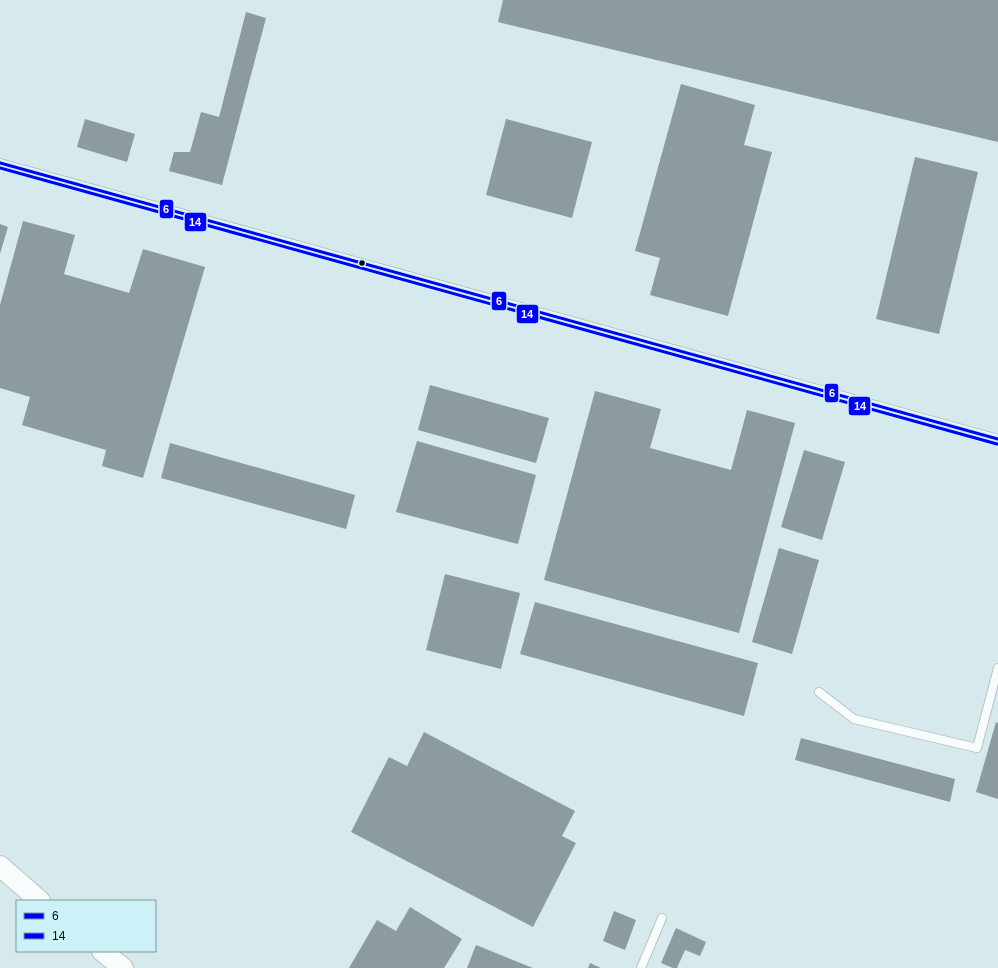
<svg xmlns="http://www.w3.org/2000/svg" width="998" height="968" viewBox="0 0 998 968" font-family="Arial,sans-serif">
	<style>
		.building { fill: #8c9b9e }
		.lines { fill: none; stroke-linecap: round; stroke-linejoin: round }
		.service-casing { stroke: #b5c4c7; stroke-width: 10 }
		.tertiary-casing { stroke: #b5c4c7; stroke-width: 22 }
		.service { stroke: #f9fcfc; stroke-width: 8 }
		.tertiary { stroke: #f9fcfc; stroke-width: 20 }
		.bus-1-casing { stroke: #ccf2f7; stroke-width: 6 }
		.bus-2-casing { stroke: #ccf2f7; stroke-width: 6 }
		.bus-1 { stroke: #00f; stroke-width: 3 }
		.bus-2 { stroke: #00f; stroke-width: 3 }
		.bus-dot { fill: #030e10; stroke: #ccf2f7; stroke-width: 1.5 }
		.line-badge { stroke: #ccf2f7; stroke-width: 1.5 }
		.badge-label { font-size: 11px; text-anchor: middle; font-weight: bold; fill: #fff }
	</style>
	<rect width="100%" height="100%" fill="#d6eaed"/>
	<!-- building -->
	<g class="building">
		<polygon points="503,0 998,0 998,142 498,22"/>
		<polygon points="246,12 266,18 222,185 169,171 174,152 190,152 201,112 219,117"/>
		<polygon points="681,84 755,105 744,145 772,152 728,316 650,295 660,258 635,251"/>
		<polygon points="85,119 135,134 127,162 77,147"/>
		<polygon points="506,119 592,142 572,218 486,195"/>
		<polygon points="915,157 978,172 939,334 876,319"/>
		<polygon points="23,221 75,235 64,274 129,293 143,249 205,267 143,478 102,466 106,450 22,425 30,397 0,388 0,305"/>
		<polygon points="0,224 8,227 0,254"/>
		<polygon points="430,385 549,418 536,463 418,430"/>
		<polygon points="595,391 661,409 650,448 731,470 747,410 795,423 739,633 544,580"/>
		<polygon points="417,441 536,475 518,544 396,512"/>
		<polygon points="170,443 355,495 346,529 161,478"/>
		<polygon points="804,450 845,462 822,540 781,527"/>
		<polygon points="779,548 819,560 792,654 752,642"/>
		<polygon points="445,574 520,593 501,669 426,650"/>
		<polygon points="535,602 758,663 744,716 520,654"/>
		<polygon points="996,722 998,723 998,799 976,792"/>
		<polygon points="424,732 575,811 562,836 576,843 533,927 351,832 389,757 407,766"/>
		<polygon points="801,738 955,779 950,802 795,760"/>
		<polygon points="410,907 462,939 444,968 349,968 377,920 396,931"/>
		<polygon points="614,911 636,920 625,950 603,941"/>
		<polygon points="676,928 706,942 700,956 685,950 677,968 673,968 661,963"/>
		<polygon points="476,945 533,968 467,968"/>
		<polygon points="590,963 601,968 588,968"/>
	</g>
	<g class="lines">
		<defs>
			<g id="service">
				<polyline points="0,163 998,439"/>
				<polyline points="819,692 854,719 977,748 998,668"/>
				<polyline points="641,968 662,918"/>
			</g>
			<g id="tertiary">
				<polyline points="0,866 40,901"/>
				<polyline points="102,951 123,968"/>
			</g>
		</defs>
		<!-- service casing -->
		<use href="#service" class="service-casing"/>
		<!-- tertiary casing -->
		<use href="#tertiary" class="tertiary-casing"/>
		<!-- service -->
		<use href="#service" class="service"/>
		<!-- tertiary -->
		<use href="#tertiary" class="tertiary"/>
		<defs>
			<polyline id="bus-1" points="0,163 998,439"/>
			<polyline id="bus-2" points="0,168 997,444"/>
		</defs>
		<!-- bus-1 casing -->
		<use href="#bus-1" class="bus-1-casing"/>
		<!-- bus-2 casing -->
		<use href="#bus-2" class="bus-2-casing"/>
		<!-- bus-1 -->
		<use href="#bus-1" class="bus-1"/>
		<!-- bus-2 -->
		<use href="#bus-2" class="bus-2"/>
	</g>
	<!-- markers -->
	<circle class="bus-dot" cx="362" cy="263" r="3.5"/>
	<g class="line-badge">
		<rect x="159" y="199" width="15" height="20" rx="4" fill="#00f"/>
		<rect x="184" y="212" width="23" height="20" rx="4" fill="#00f"/>
		<rect x="491" y="291" width="16" height="20" rx="4" fill="#00f"/>
		<rect x="516" y="304" width="23" height="20" rx="4" fill="#00f"/>
		<rect x="824" y="383" width="15" height="20" rx="4" fill="#00f"/>
		<rect x="848" y="396" width="23" height="20" rx="4" fill="#00f"/>
	</g>
	<g class="badge-label">
		<text x="166" y="213">6</text>
		<text x="195" y="226">14</text>
		<text x="499" y="305">6</text>
		<text x="527" y="318">14</text>
		<text x="832" y="397">6</text>
		<text x="860" y="410">14</text>
	</g>
	<!-- legend -->
	<rect x="16" y="900" width="140" height="52" fill="#ccf2f7" stroke="#7c979b"/>
	<rect x="24" y="913" width="20" height="6" fill="#0000ff" stroke="#7c979b"/>
	<text x="52" y="920" font-size="12" fill="#030e10">6</text>
	<rect x="24" y="933" width="20" height="6" fill="#0000ff" stroke="#7c979b"/>
	<text x="52" y="940" font-size="12" fill="#030e10">14</text>
</svg>
